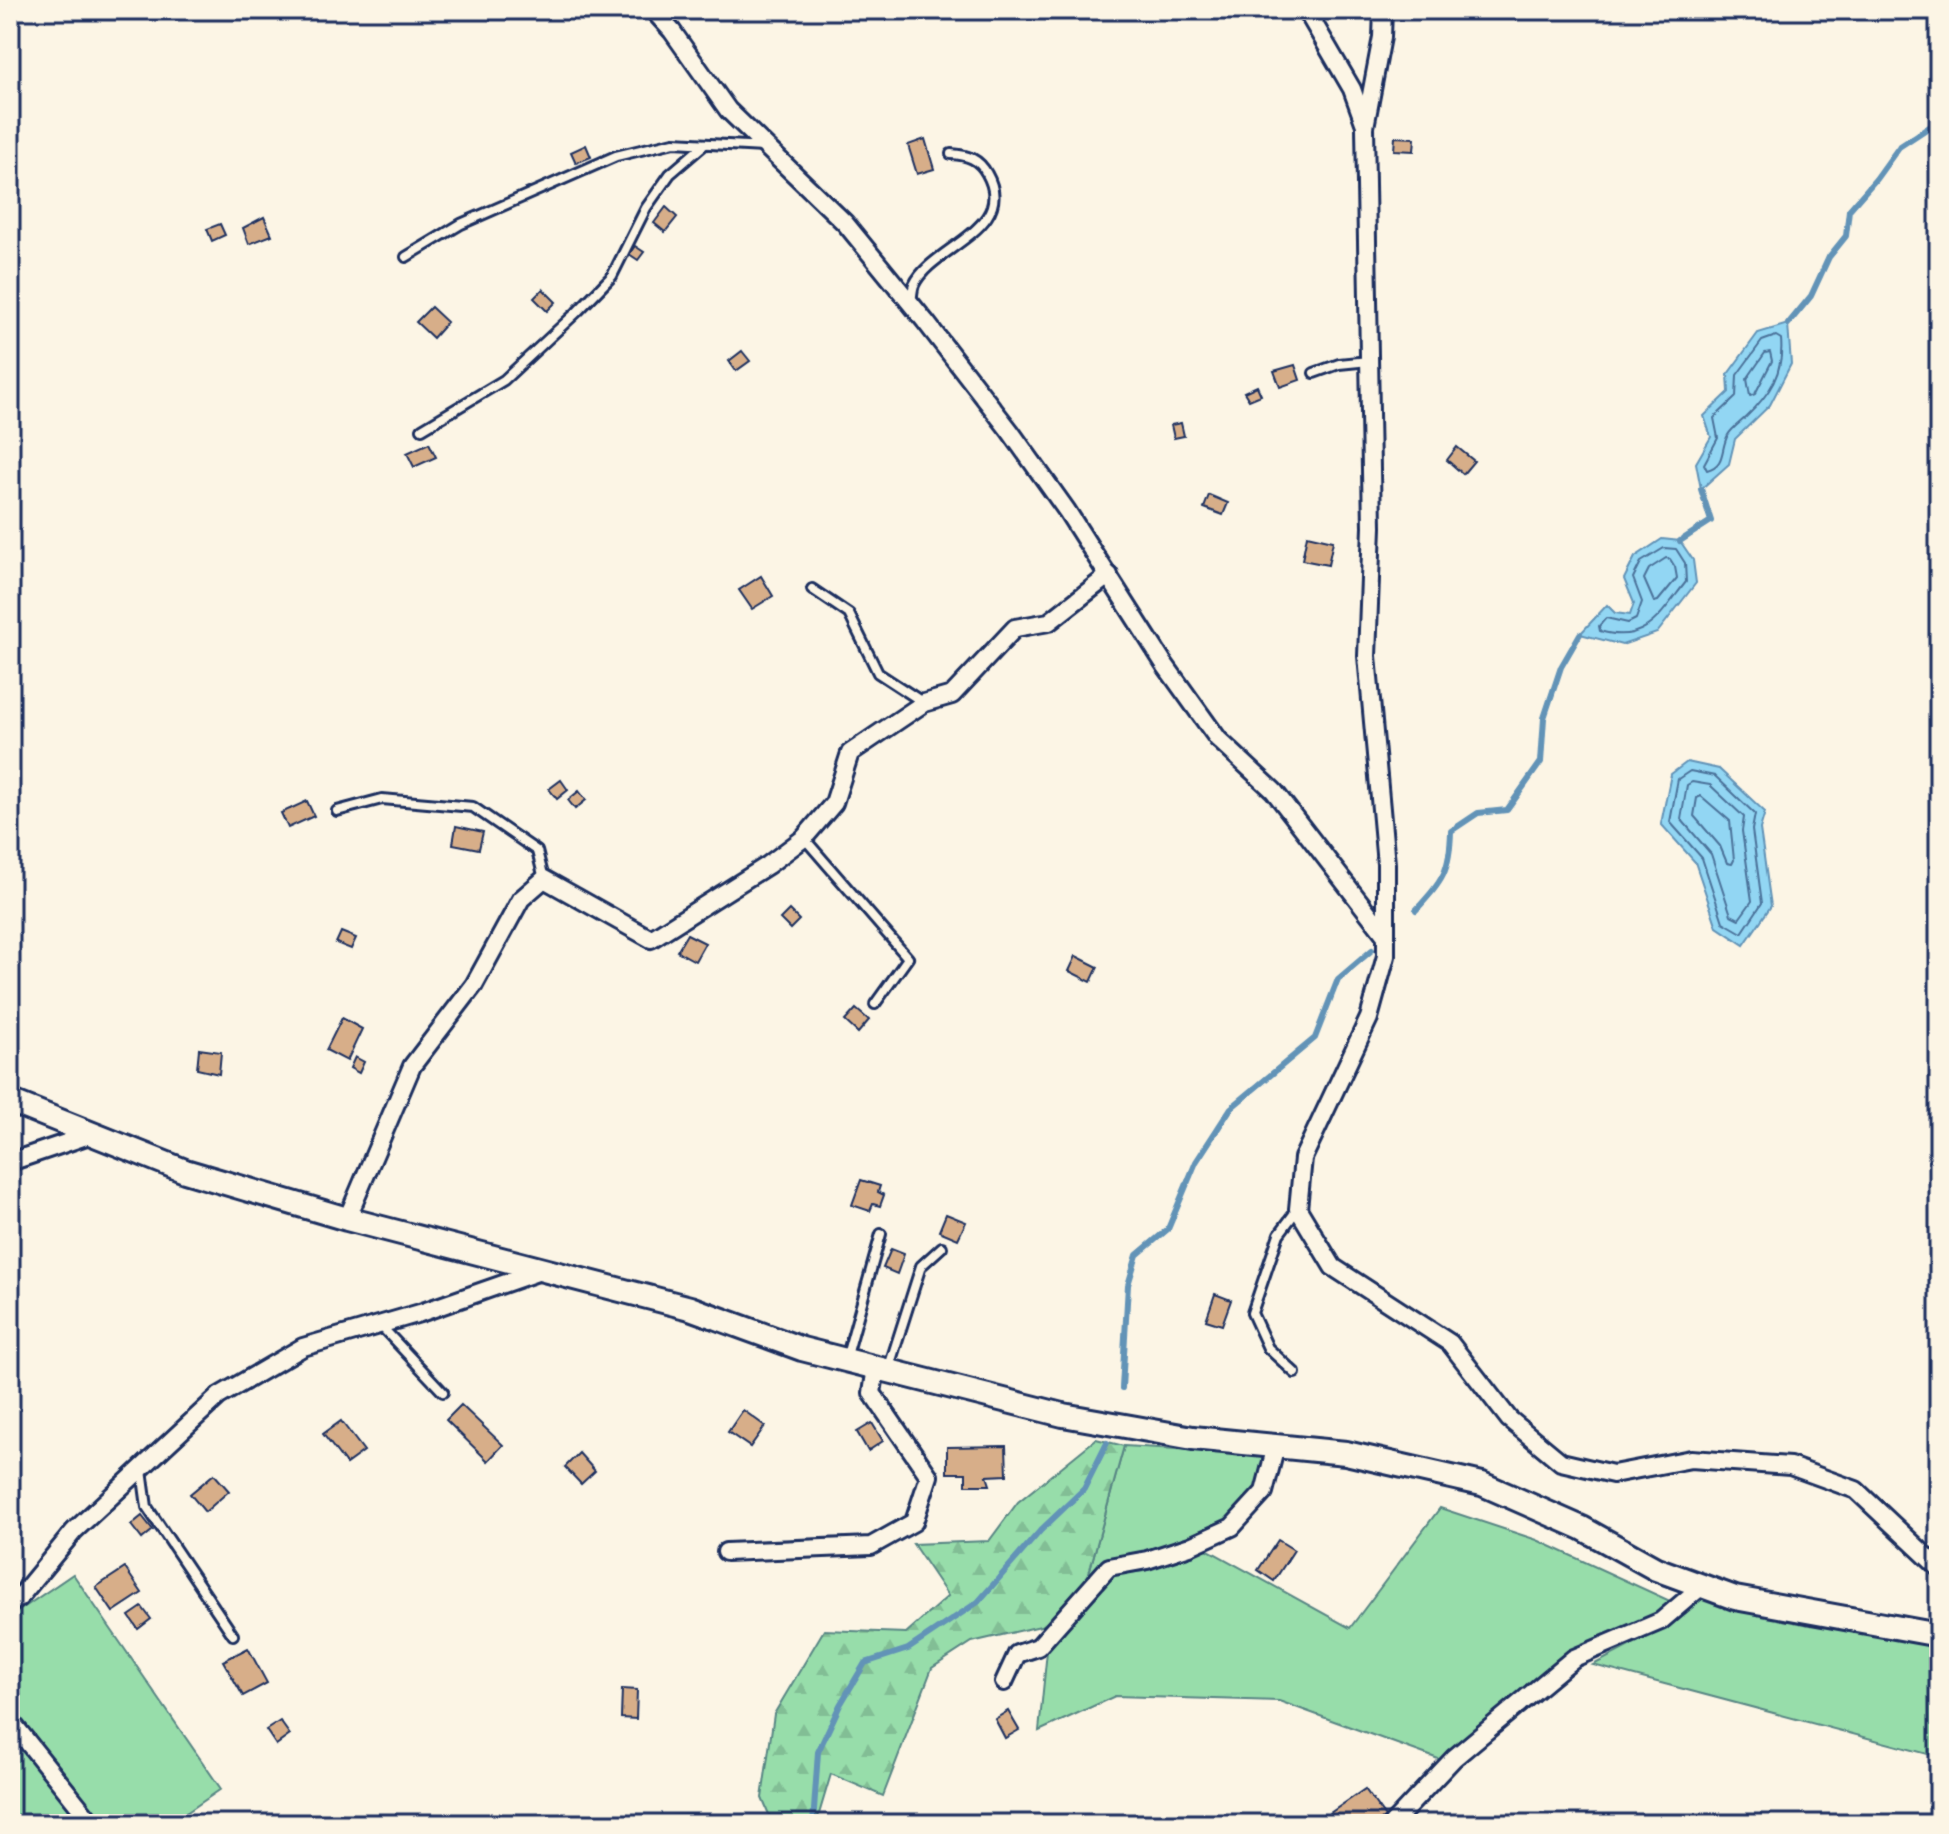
<svg xmlns="http://www.w3.org/2000/svg" width="1949" height="1834" viewBox="0 0 1949 1834" font-family="'Comic Neue',sans-serif">
	<style>
		.green { fill: #97ddaa; stroke: #598684; stroke-width: 2 }
		.forest { fill: url(#forest-firs); stroke: #598684; stroke-width: 2 }
		.water { fill: #92d6f3; stroke: #6293b7; stroke-width: 2 }
		.lines { fill: none; stroke-linecap: round; stroke-linejoin: round }
		.shore { stroke: #4b729a; stroke-width: 2 }
		.stream { stroke: #6293b7; stroke-width: 6 }
		.building { fill: #d7ae89; stroke: #1b2f5e; stroke-width: 2 }
		.lane-casing { stroke: #1b2f5e; stroke-width: 14 }
		.street-casing { stroke: #1b2f5e; stroke-width: 22 }
		.secondary-casing { stroke: #1b2f5e; stroke-width: 28 }
		.lane { stroke: #fcf5e5; stroke-width: 8 }
		.street { stroke: #fcf5e5; stroke-width: 16 }
		.secondary { stroke: #fcf5e5; stroke-width: 22 }
	</style>
	<defs>
		<pattern id="forest-firs" width="22" height="20" patternUnits="userSpaceOnUse" patternTransform="scale(2)"><rect width="22" height="20" fill="#97ddaa"/><path d="M5 1l3.5 6h-7zM16 11l3.5 6h-7z" fill="#82be95"/></pattern>
	</defs>
	<rect width="100%" height="100%" fill="#fcf5e5"/>
	<filter id="ink" filterUnits="userSpaceOnUse"><feTurbulence type="fractalNoise" baseFrequency=".0125" numOctaves="2"/><feDisplacementMap in="SourceGraphic" scale="16" xChannelSelector="R" yChannelSelector="G"/><feConvolveMatrix kernelMatrix="1 2 1 2 8 2 1 2 1" color-interpolation-filters="sRGB"/></filter>
	<g filter="url(#ink)">
		<!-- green -->
		<g class="green">
			<polygon points="1124,1446 1264,1454 1257,1491 1225,1523 1146,1553 1107,1559 1087,1580"/>
			<polygon points="1440,1508 1537,1540 1670,1601 1653,1616 1567,1653 1444,1761 1279,1701 1115,1696 1039,1731 1048,1641 1108,1575 1145,1571 1205,1548 1350,1628"/>
			<polygon points="73,1574 221,1789 170,1824 10,1824 10,1617"/>
			<polygon points="1703,1598 1939,1645 1939,1757 1593,1665 1664,1628"/>
			<polygon points="689,1815 771,1818 773,1824 586,1824 622,1818"/>
		</g>
		<!-- forest -->
		<polygon class="forest" points="1096,1439 1124,1446 1087,1580 1049,1624 972,1642 932,1668 883,1796 831,1774 816,1824 773,1824 762,1798 774,1714 824,1630 906,1633 948,1596 913,1544 989,1541 1018,1502"/>
		<!-- water -->
		<g class="water">
			<polygon points="1788,324 1791,364 1770,405 1735,439 1729,464 1701,489 1696,463 1711,437 1704,416 1729,392 1728,374 1758,333"/>
			<polygon points="1662,539 1680,541 1693,560 1696,583 1657,633 1622,645 1580,634 1607,605 1615,613 1630,615 1634,603 1624,579 1635,557"/>
			<polygon points="1687,762 1719,769 1765,812 1760,829 1771,906 1744,945 1717,927 1695,862 1661,824 1671,774"/>
		</g>
		<g class="lines">
			<!-- shore -->
			<g class="shore">
				<path d="M1776,336L1781,339C1784,373 1770,394 1746,417C1741,422 1732,428 1728,435C1720,449 1726,465 1707,470L1704,464L1718,438L1714,418L1736,397L1737,375L1762,341Z"/>
				<polygon points="1770,352 1772,361 1755,394 1750,396 1747,379 1765,353"/>
				<path d="M1664,548L1676,549L1685,563L1686,582C1661,613 1646,645 1600,631L1599,626L1606,618L1628,623L1636,619L1642,602L1633,578L1641,562Z"/>
				<polygon points="1666,558 1670,559 1675,567 1677,578 1658,601 1654,602 1644,579 1649,569"/>
				<polygon points="1690,771 1715,776 1755,814 1752,830 1762,903 1742,933 1723,922 1702,858 1670,822 1678,779"/>
				<polygon points="1692,782 1710,785 1744,817 1742,831 1752,901 1739,919 1731,915 1711,854 1681,819 1687,785"/>
				<polygon points="1701,796 1730,821 1734,860 1732,864 1727,863 1720,846 1694,816 1697,798"/>
			</g>
			<!-- stream -->
			<g class="stream">
				<polyline points="1788,324 1811,296 1829,257 1846,236 1849,210 1876,179 1899,147 1934,124 1939,124"/>
				<polyline points="1680,541 1711,521 1701,489"/>
				<path d="M1416,910C1443,880 1450,872 1451,831L1478,813L1507,810L1541,762L1544,718L1561,667L1580,634"/>
				<polyline points="1122,1388 1128,1285 1137,1255 1168,1229 1196,1162 1231,1108 1315,1038 1338,979 1372,950"/>
				<polyline points="813,1824 818,1752 840,1705 865,1663 908,1649 978,1602 1041,1530 1084,1489 1107,1443"/>
			</g>
		</g>
		<!-- building -->
		<g class="building">
			<polygon points="1395,137 1415,138 1414,151 1394,150"/>
			<polygon points="925,139 934,169 917,174 908,145"/>
			<polygon points="586,145 591,157 576,163 571,152"/>
			<polygon points="666,207 677,217 665,232 654,223"/>
			<polygon points="264,217 272,235 249,244 243,228"/>
			<polygon points="220,224 225,235 212,241 207,229"/>
			<polygon points="635,246 644,252 638,260 629,254"/>
			<polygon points="543,289 556,302 547,311 534,298"/>
			<polygon points="431,307 447,322 433,338 416,322"/>
			<polygon points="742,351 750,361 736,371 729,361"/>
			<polygon points="1295,365 1300,380 1280,387 1274,371"/>
			<polygon points="1257,386 1261,395 1249,400 1244,392"/>
			<polygon points="1181,423 1184,436 1174,438 1171,425"/>
			<polygon points="429,443 436,457 414,467 407,453"/>
			<polygon points="1457,447 1474,461 1463,474 1447,460"/>
			<polygon points="1209,495 1228,503 1223,515 1204,508"/>
			<polygon points="1307,535 1333,541 1328,565 1302,560"/>
			<polygon points="761,576 773,596 752,609 739,590"/>
			<polygon points="561,780 568,790 557,799 549,789"/>
			<polygon points="579,791 586,800 575,809 568,800"/>
			<polygon points="307,801 314,816 288,828 281,813"/>
			<polygon points="456,826 483,832 479,849 453,844"/>
			<polygon points="789,910 799,920 790,929 780,919"/>
			<polygon points="341,932 356,938 351,949 336,943"/>
			<polygon points="687,934 705,943 695,961 677,951"/>
			<polygon points="1076,956 1098,967 1091,982 1069,971"/>
			<polygon points="856,1009 869,1020 858,1033 845,1021"/>
			<polygon points="342,1018 362,1029 347,1061 326,1050"/>
			<polygon points="199,1049 221,1052 219,1074 197,1069"/>
			<polygon points="355,1057 364,1062 359,1073 350,1068"/>
			<polygon points="861,1180 880,1186 878,1192 884,1195 880,1206 873,1204 870,1211 852,1205"/>
			<polygon points="946,1214 966,1222 958,1239 939,1231"/>
			<polygon points="891,1249 904,1254 897,1274 883,1268"/>
			<polygon points="1215,1294 1231,1300 1222,1325 1206,1320"/>
			<polygon points="461,1405 503,1445 488,1461 446,1420"/>
			<polygon points="743,1410 765,1426 750,1447 728,1432"/>
			<polygon points="341,1421 364,1451 346,1464 323,1434"/>
			<polygon points="872,1423 883,1441 868,1451 857,1432"/>
			<polygon points="1006,1446 1007,1475 987,1476 990,1485 966,1485 966,1473 947,1473 947,1447"/>
			<polygon points="579,1453 595,1471 581,1484 565,1467"/>
			<polygon points="214,1474 229,1491 205,1512 190,1494"/>
			<polygon points="142,1516 153,1530 142,1539 131,1525"/>
			<polygon points="1278,1540 1294,1550 1274,1581 1258,1570"/>
			<polygon points="125,1568 142,1593 113,1612 96,1587"/>
			<polygon points="142,1607 151,1619 138,1629 129,1616"/>
			<polygon points="248,1648 267,1683 243,1696 223,1661"/>
			<polygon points="622,1689 637,1690 636,1719 621,1718"/>
			<polygon points="1008,1711 1019,1730 1005,1738 995,1719"/>
			<polygon points="280,1721 290,1735 276,1745 266,1730"/>
			<polygon points="1365,1789 1385,1817 1376,1824 1337,1824 1330,1813"/>
		</g>
		<g class="lines">
			<defs>
				<g id="lane">
					<polyline points="406,257 461,224 616,156 674,142 764,147"/>
					<path d="M911,303C912,298 912,290 914,285C931,247 1018,229 987,174C979,159 968,155 951,154"/>
					<polyline points="1314,373 1339,364 1369,361"/>
					<polyline points="422,429 504,380 577,312 612,276 646,208 670,174 705,144"/>
					<polyline points="812,589 849,614 878,673 924,703"/>
					<polyline points="337,811 382,799 473,807 537,851 544,879"/>
					<polyline points="804,838 908,958 875,1004"/>
					<polyline points="380,1325 443,1392"/>
					<polyline points="846,1359 881,1234"/>
					<polyline points="888,1370 921,1266 942,1247"/>
					<polyline points="1295,1373 1268,1348 1252,1313 1279,1234 1297,1210"/>
					<polyline points="142,1470 147,1507 233,1635"/>
				</g>
				<g id="street">
					<polyline points="653,10 672,31 728,110 845,223 925,321 1010,431 1067,511 1165,665 1218,739 1274,791 1386,936"/>
					<polyline points="1306,10 1352,89 1365,125"/>
					<polyline points="1383,10 1382,37 1365,127 1372,527 1367,656 1386,864 1386,956 1369,1018 1303,1158 1298,1209 1333,1267 1450,1343 1509,1419 1561,1462 1613,1474 1691,1459 1790,1466 1856,1490 1939,1568"/>
					<polyline points="10,1162 95,1133"/>
					<polyline points="347,1219 412,1066 474,985 521,899 544,879 651,939 768,865 804,838 834,803 850,753 924,703 952,695 1015,628 1049,622 1109,575"/>
					<polyline points="726,1552 871,1546 914,1522 929,1476 872,1393 876,1368"/>
					<polyline points="10,1604 19,1598 74,1531 219,1396 303,1347 420,1313 543,1270"/>
					<polyline points="1004,1682 1017,1654 1038,1647 1109,1567 1147,1560 1190,1546 1232,1527 1264,1492 1276,1446"/>
					<polyline points="10,1720 93,1824"/>
					<polyline points="1392,1824 1454,1758 1574,1658 1661,1621 1702,1586"/>
				</g>
				<polyline id="secondary" points="10,1101 185,1171 347,1219 690,1308 802,1349 1063,1415 1193,1438 1346,1453 1482,1484 1582,1528 1656,1569 1735,1598 1939,1635"/>
			</defs>
			<!-- lane casing -->
			<use href="#lane" class="lane-casing"/>
			<!-- street casing -->
			<use href="#street" class="street-casing"/>
			<!-- secondary casing -->
			<use href="#secondary" class="secondary-casing"/>
			<!-- lane -->
			<use href="#lane" class="lane"/>
			<!-- street -->
			<use href="#street" class="street"/>
			<!-- secondary -->
			<use href="#secondary" class="secondary"/>
		</g>
	</g>
	<!-- margin -->
	<rect width="1949" height="1834" fill="none" stroke="#fcf5e5" stroke-width="40"/>
	<rect x="20" y="20" width="1909" height="1794" fill="none" stroke="#1b2f5e" stroke-width="3" filter="url(#ink)"/>
</svg>
